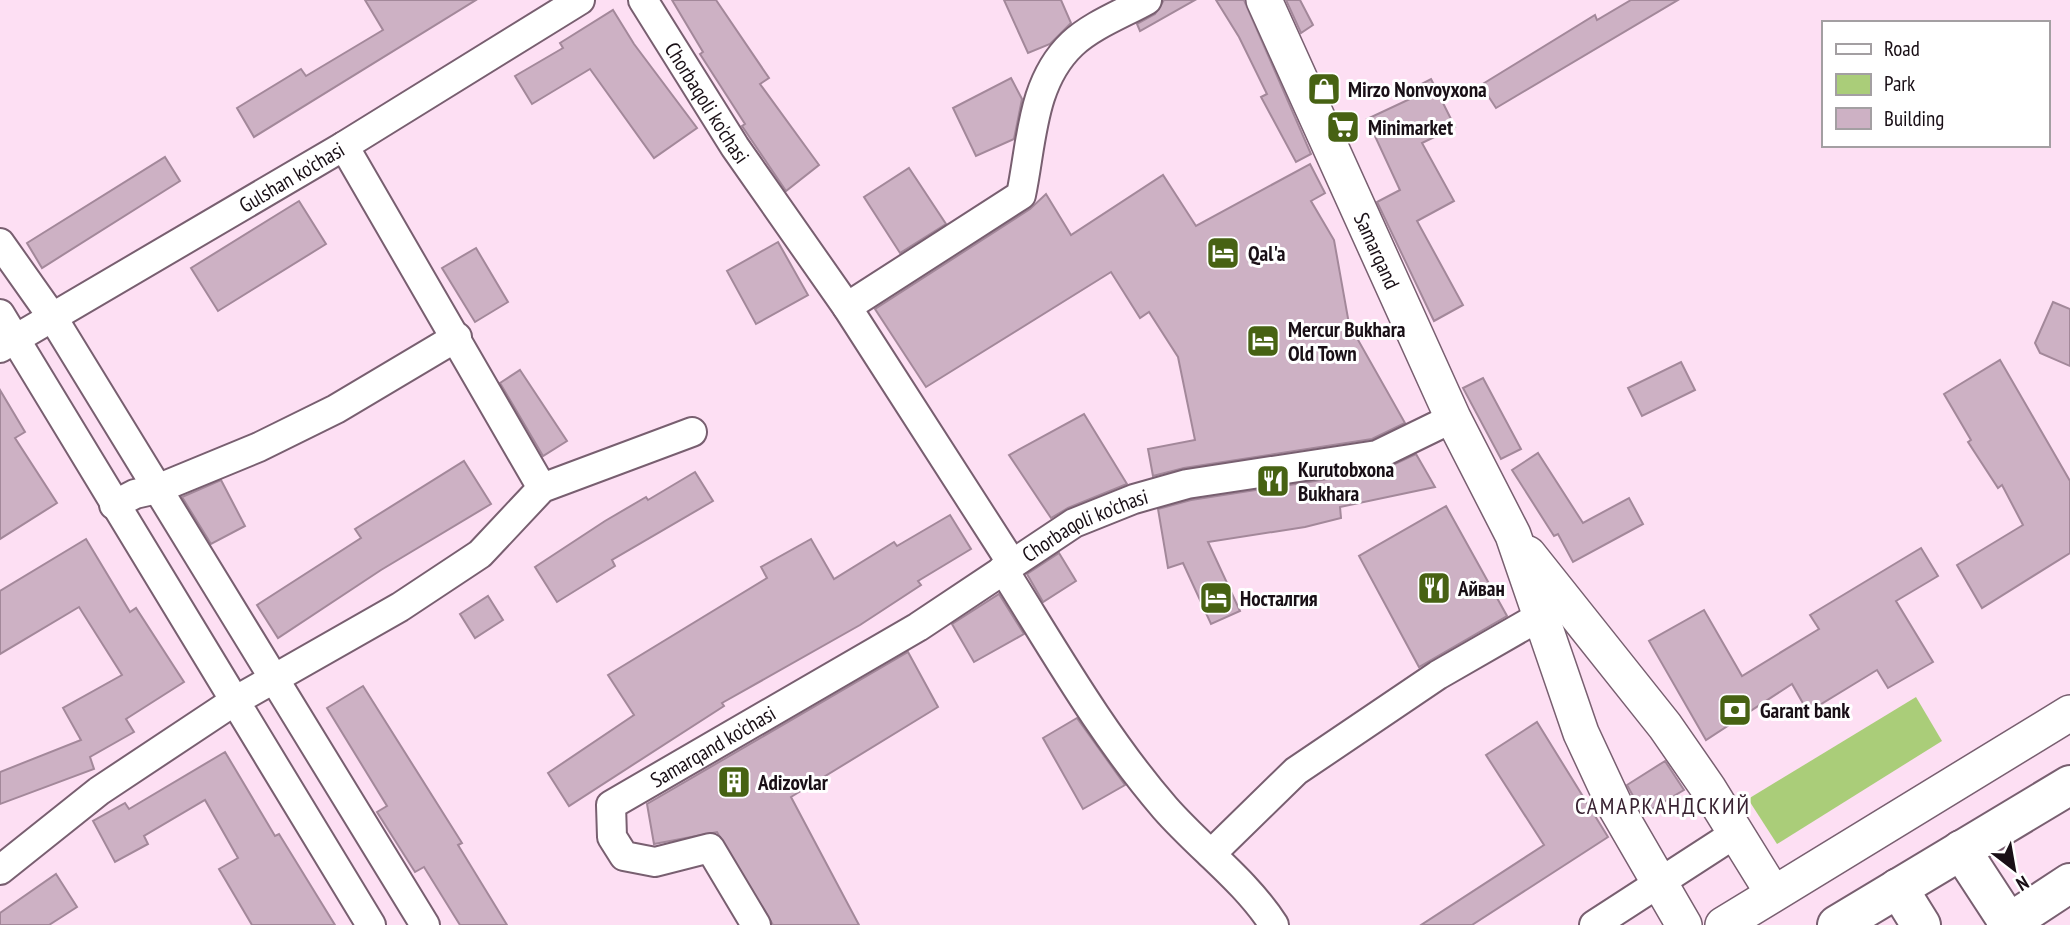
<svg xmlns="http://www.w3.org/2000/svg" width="2070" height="925" viewBox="0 0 2070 925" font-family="'PT Sans Narrow',sans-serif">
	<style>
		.green { fill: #aacd79 }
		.building { fill: #cdb1c4; stroke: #a3889a; stroke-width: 2 }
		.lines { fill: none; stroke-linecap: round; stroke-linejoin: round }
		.minor-casing { stroke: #785f70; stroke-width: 32 }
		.tertiary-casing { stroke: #785f70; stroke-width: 38 }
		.primary-casing { stroke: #785f70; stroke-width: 42 }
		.minor { stroke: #fff; stroke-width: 28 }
		.tertiary { stroke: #fff; stroke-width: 35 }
		.primary { stroke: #fff; stroke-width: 38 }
		.labels { text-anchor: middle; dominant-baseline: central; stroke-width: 6; stroke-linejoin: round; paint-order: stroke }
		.poi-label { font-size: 21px; font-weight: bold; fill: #190f16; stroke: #fff; text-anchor: start }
		.street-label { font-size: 21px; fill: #190f16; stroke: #fff }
		.neighbourhood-label { font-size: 23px; letter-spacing: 2px; fill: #392332; stroke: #fff }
	</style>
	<rect width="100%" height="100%" fill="#fddff3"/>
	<!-- green -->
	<polygon class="green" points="1916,697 1942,741 1777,844 1748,799"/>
	<!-- building -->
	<g class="building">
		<polygon points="365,0 476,0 254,137 237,108 301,69 306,76 383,30"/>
		<polygon points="672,0 716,0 769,78 760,84 819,165 786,191 742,126 745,124 700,54 703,52"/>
		<polygon points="1004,0 1061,0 1071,23 1050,44 1028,53"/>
		<polygon points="1164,0 1195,0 1140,31 1137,24 1155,14"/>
		<polygon points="1216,0 1244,0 1311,154 1296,162 1261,97 1267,94 1239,37"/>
		<polygon points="1286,0 1300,0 1313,25 1301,33"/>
		<polygon points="1631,0 1678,0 1496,108 1481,85 1595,15 1597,20"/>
		<polygon points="613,10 634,44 697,128 654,158 590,69 532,104 515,76 563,48 560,43"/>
		<polygon points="1011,78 1022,99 1014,139 976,156 953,108"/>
		<polygon points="1431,79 1455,127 1422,143 1454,201 1417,221 1463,305 1434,321 1377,202 1400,190 1367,119 1412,98 1408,91"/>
		<polygon points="165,157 180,181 42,268 27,243"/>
		<polygon points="1310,164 1325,193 1311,201 1334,240 1349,324 1405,423 1372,439 1184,468 1153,476 1148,449 1195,440 1178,357 1149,312 1140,318 1111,272 926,387 875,309 1030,209 1046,194 1071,235 1163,175 1196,226"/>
		<polygon points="909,168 946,224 900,253 864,197"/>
		<polygon points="299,201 326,244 218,311 191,268"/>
		<polygon points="778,242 808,295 756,324 727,271"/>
		<polygon points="476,248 508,302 475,322 442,268"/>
		<polygon points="2053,302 2070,309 2070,366 2040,353 2035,343"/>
		<polygon points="2000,360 2070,481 2070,553 1982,608 1957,565 2023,525 2002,485 1998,488 1968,442 1971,440 1944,394"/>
		<polygon points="1681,362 1695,390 1642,416 1628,388"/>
		<polygon points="520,370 567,441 543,456 500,383"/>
		<polygon points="1483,378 1521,449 1501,459 1463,388"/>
		<polygon points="0,390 25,432 15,438 57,503 0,539"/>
		<polygon points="1084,414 1127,484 1068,508 1051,518 1009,455"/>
		<polygon points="1538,453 1583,523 1629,498 1643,524 1573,562 1558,534 1554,536 1512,470"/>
		<polygon points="1416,454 1435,487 1340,507 1341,518 1305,527 1208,542 1240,611 1211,624 1183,563 1168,568 1158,509 1191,500 1380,471"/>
		<polygon points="464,461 491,504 381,570 278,638 257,605 361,538 355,529"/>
		<polygon points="695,472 713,501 612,560 615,566 557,602 535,567 605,521 646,497 648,500"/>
		<polygon points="221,480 245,526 211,544 182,497"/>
		<polygon points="1446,506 1507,616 1419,667 1359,556"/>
		<polygon points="950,515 971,549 918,581 921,585 860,625 722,703 724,706 569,806 548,773 634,715 608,675 767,578 761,567 811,539 834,579 894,542 897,546"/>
		<polygon points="86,539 130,612 136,608 184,682 126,719 134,732 90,757 94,769 0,804 0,772 81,740 63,708 122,675 79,607 0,654 0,591"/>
		<polygon points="1921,548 1938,576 1896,601 1933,662 1888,688 1877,670 1808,712 1792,684 1706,740 1649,641 1704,610 1742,676 1819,629 1810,615"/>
		<polygon points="1059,553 1076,581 1043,602 1027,574"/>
		<polygon points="999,594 1024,634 974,662 952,624"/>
		<polygon points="488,596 503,620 475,638 460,614"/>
		<polygon points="908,652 938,707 791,797 859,925 773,925 717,832 654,844 647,804"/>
		<polygon points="363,686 462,843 458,845 507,925 460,925 424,867 415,872 377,812 387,806 327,708"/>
		<polygon points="1077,718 1125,785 1083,809 1043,738"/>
		<polygon points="1537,722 1608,837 1472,925 1421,925 1544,845 1486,755"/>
		<polygon points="225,752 275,836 279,834 335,925 252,925 219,869 238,858 205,800 144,836 148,844 115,862 93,821 125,803 129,809"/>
		<polygon points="1665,761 1684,790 1643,814 1627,785"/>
		<polygon points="56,874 77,907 49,925 0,925 0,913"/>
	</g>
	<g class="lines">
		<defs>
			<g id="minor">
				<path id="s1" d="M643,0L735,147L847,307L1011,562"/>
				<polyline points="344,146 542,488"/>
				<polyline points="0,243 53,318 425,925"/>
				<path d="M847,307L1021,195C1032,143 1031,83 1072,44C1092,25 1124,13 1147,0"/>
				<polyline points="0,314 371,925"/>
				<path id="s2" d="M0,348L344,146L580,0"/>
				<polyline points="114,505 135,494 157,489 259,447 336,409 457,337"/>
				<path d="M1003,569C1054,650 1102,735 1165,808C1200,848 1245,880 1274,925"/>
				<polyline points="1211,854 1296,771 1438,675 1539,617"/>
				<polyline points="0,870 99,791 233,702 400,607 480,554 542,488 692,432"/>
				<path id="s3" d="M756,925L710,848L655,862L624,856L612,837L611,805L918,627L1074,523L1134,499L1187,484L1377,455L1453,418"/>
				<polyline points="1594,925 1736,833"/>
			</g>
			<g id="tertiary">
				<path id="s4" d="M1264,0L1453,418L1513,535L1581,733L1615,806L1684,925"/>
				<polyline points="1528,554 1665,726 1708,788 1773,893"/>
				<polyline points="1723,925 2070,713"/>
			</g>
			<g id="primary">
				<polyline points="1961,850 2010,925"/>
				<polyline points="1898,888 1921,925"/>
				<polyline points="1837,925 2070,785"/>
				<polyline points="2006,925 2070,883"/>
			</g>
		</defs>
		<!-- minor casing -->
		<use href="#minor" class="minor-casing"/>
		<!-- tertiary casing -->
		<use href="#tertiary" class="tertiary-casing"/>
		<!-- primary casing -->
		<use href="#primary" class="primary-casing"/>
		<!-- minor -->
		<use href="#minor" class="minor"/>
		<!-- tertiary -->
		<use href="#tertiary" class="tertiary"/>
		<!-- primary -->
		<use href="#primary" class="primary"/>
	</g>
	<!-- icons -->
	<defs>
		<symbol id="shop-square" viewBox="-11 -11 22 22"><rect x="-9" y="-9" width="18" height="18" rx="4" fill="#476213" stroke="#fff"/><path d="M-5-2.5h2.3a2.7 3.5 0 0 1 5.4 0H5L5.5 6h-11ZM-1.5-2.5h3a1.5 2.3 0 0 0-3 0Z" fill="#fff"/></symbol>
		<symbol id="supermarket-square" viewBox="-11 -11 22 22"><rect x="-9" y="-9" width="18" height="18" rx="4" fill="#476213" stroke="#fff"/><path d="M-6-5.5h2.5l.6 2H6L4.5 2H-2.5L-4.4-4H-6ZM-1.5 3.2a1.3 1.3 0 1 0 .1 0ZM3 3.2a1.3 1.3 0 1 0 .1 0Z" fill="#fff"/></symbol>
		<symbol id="hotel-square" viewBox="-11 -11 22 22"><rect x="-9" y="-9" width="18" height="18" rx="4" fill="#476213" stroke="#fff"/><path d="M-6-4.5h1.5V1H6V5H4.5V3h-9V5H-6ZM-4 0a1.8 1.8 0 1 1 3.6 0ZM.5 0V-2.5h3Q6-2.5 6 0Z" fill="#fff"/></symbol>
		<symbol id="restaurant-square" viewBox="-11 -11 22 22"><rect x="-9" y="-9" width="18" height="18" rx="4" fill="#476213" stroke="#fff"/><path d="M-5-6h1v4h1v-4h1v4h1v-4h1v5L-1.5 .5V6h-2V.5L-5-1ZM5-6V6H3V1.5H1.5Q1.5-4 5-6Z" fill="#fff"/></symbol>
		<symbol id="bank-square" viewBox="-11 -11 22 22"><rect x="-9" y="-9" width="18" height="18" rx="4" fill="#476213" stroke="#fff"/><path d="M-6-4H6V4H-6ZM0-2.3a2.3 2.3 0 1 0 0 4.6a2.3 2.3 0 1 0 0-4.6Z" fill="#fff"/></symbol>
		<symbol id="building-square" viewBox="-11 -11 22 22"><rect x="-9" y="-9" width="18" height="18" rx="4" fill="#476213" stroke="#fff"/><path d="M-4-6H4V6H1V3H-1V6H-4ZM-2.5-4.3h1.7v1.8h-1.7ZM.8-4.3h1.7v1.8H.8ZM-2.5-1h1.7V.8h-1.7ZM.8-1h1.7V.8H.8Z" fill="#fff"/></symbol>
	</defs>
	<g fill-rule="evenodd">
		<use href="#shop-square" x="1305" y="70" width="38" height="38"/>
		<use href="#supermarket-square" x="1324" y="108" width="38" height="38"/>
		<use href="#hotel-square" x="1204" y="234" width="38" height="38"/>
		<use href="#hotel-square" x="1244" y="322" width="38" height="38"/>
		<use href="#restaurant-square" x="1254" y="462" width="38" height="38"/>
		<use href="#restaurant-square" x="1415" y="569" width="38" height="38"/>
		<use href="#hotel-square" x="1197" y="579" width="38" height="38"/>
		<use href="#bank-square" x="1716" y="691" width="38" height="38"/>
		<use href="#building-square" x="715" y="763" width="38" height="38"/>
	</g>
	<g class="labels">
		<!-- poi labels -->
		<g class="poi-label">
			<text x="1348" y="89">Mirzo Nonvoyxona</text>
			<text x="1368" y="127">Minimarket</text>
			<text x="1248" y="253">Qal'a</text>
			<text x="1288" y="329">Mercur Bukhara<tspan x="1288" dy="24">Old Town</tspan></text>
			<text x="1298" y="469">Kurutobxona<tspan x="1298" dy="24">Bukhara</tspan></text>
			<text x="1458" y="588">Айван</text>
			<text x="1240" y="598">Носталгия</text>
			<text x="1760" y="710">Garant bank</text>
			<text x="758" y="782">Adizovlar</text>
		</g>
		<!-- street labels -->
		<g class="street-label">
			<text stroke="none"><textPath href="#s1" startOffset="121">Chorbaqoli ko'chasi</textPath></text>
			<text stroke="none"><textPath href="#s2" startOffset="338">Gulshan ko'chasi</textPath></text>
			<text stroke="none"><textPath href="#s4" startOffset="275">Samarqand</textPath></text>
			<text stroke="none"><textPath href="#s3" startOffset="784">Chorbaqoli ko'chasi</textPath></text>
			<text stroke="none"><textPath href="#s3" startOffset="350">Samarqand ko'chasi</textPath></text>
		</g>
		<!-- neighbourhood labels -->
		<g class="neighbourhood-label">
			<text x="1663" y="805">САМАРКАНДСКИЙ</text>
		</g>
	</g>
	<!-- legend -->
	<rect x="1822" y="21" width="228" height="126" fill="#ffffff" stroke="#a39fa2" stroke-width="2"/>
	<rect x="1836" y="44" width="35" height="10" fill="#ffffff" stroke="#a39fa2" stroke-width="2"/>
	<text x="1884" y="56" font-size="21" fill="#190f16">Road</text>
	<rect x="1836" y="74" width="35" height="21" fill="#aacd79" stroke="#a39fa2" stroke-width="2"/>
	<text x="1884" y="91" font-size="21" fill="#190f16">Park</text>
	<rect x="1836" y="108" width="35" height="21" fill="#cdb1c4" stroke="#a39fa2" stroke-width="2"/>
	<text x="1884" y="126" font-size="21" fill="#190f16">Building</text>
	<!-- north arrow -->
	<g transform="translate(2014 869) rotate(149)" stroke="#ffffff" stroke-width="5" paint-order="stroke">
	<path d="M0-5L12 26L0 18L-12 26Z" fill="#190f16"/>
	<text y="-10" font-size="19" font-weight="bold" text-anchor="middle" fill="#190f16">N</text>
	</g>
</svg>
